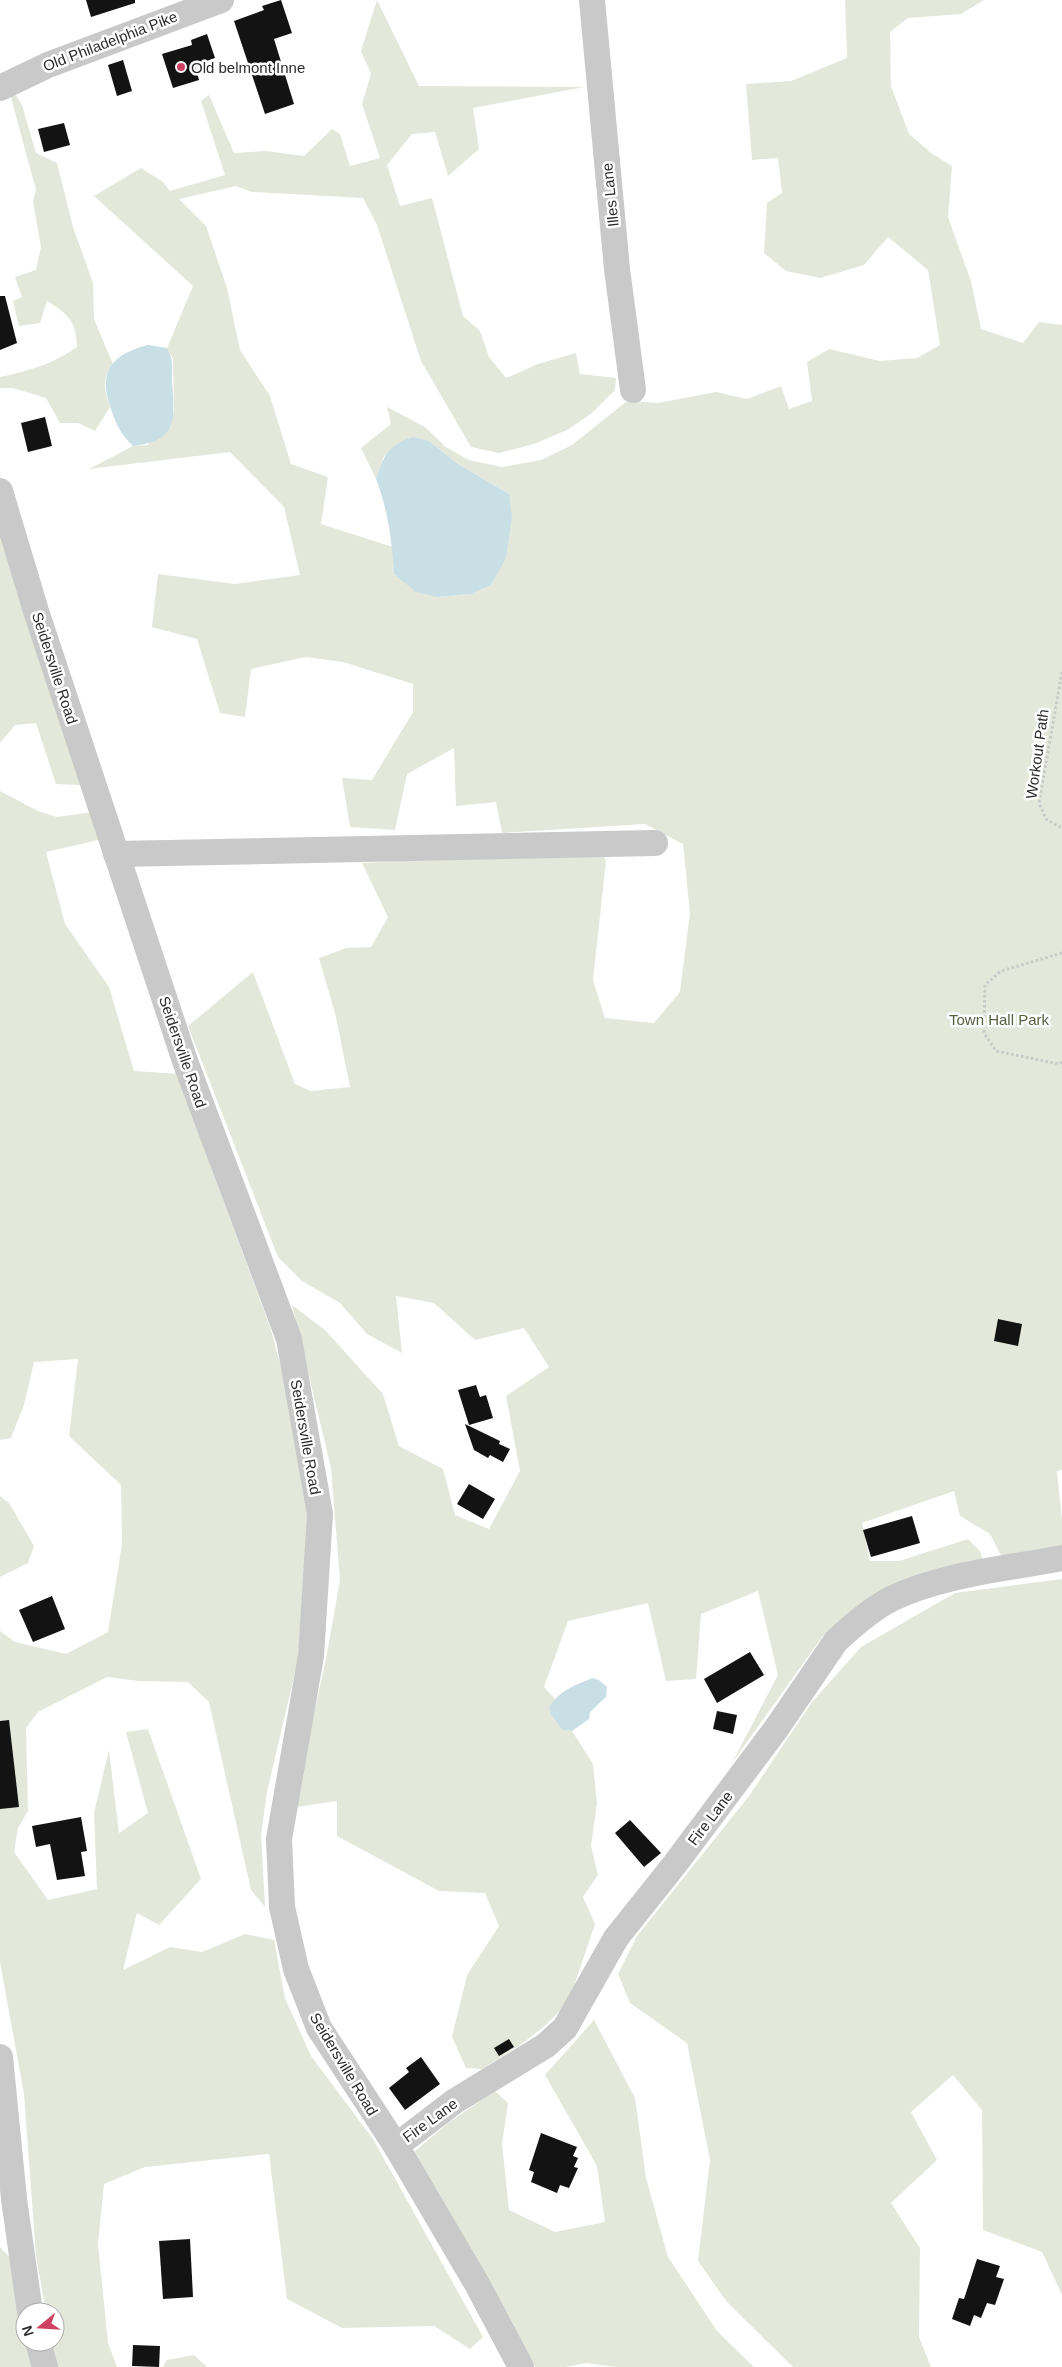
<svg xmlns="http://www.w3.org/2000/svg" width="1062" height="2367" viewBox="0 0 1062 2367" font-family="Helvetica,sans-serif">
	<style>
		.green { fill: #e4e8db }
		.water { fill: #c9dfe6 }
		.building { fill: #131313 }
		.lines { fill: none; stroke-linecap: round; stroke-linejoin: round }
		.path { stroke: #c9c9c9; stroke-width: 3; stroke-dasharray: 2.5 2.5; stroke-linecap: butt }
		.minor { stroke: #c9c9c9; stroke-width: 26 }
		.poi-dot { fill: #ce4362; stroke: #fff; stroke-width: 2 }
		.labels { text-anchor: middle; dominant-baseline: central; stroke-width: 5; stroke-linejoin: round; paint-order: stroke }
		.street-label { font-size: 15px; fill: #2c2c2c; stroke: #fff }
		.poi-label { font-size: 15px; fill: #2c2c2c; stroke: #fff; text-anchor: start }
		.park-label { font-size: 15px; fill: #54613f; stroke: #fff }
	</style>
	<rect width="100%" height="100%" fill="#fff"/>
	<!-- green -->
	<g class="green">
		<polygon points="377,0 419,86 584,87 473,108 479,149 448,176 435,132 412,134 387,165 400,206 432,198 463,316 480,331 489,357 506,378 538,364 576,353 580,374 616,378 615,390 592,413 567,430 534,444 499,453 471,447 421,361 377,225 363,198 252,192 236,186 179,199 206,226 227,288 240,350 270,396 291,464 328,477 321,524 393,547 394,574 438,597 471,594 491,585 509,494 458,464 429,441 384,456 376,479 361,448 391,424 387,407 425,427 446,447 469,460 502,467 541,460 572,445 627,401 658,403 716,392 747,399 781,386 789,409 812,401 807,362 829,349 880,361 917,358 940,345 928,270 888,237 864,265 820,278 786,271 764,253 767,203 782,193 778,158 752,160 746,84 791,81 847,58 845,0 984,0 961,14 908,18 890,32 891,86 909,134 931,153 952,166 948,217 971,281 981,329 1023,343 1039,322 1062,325 1062,1470 1057,1471 1062,1520 1062,1553 1003,1559 990,1534 960,1516 954,1491 862,1523 870,1561 899,1561 968,1539 980,1551 984,1562 867,1599 822,1637 732,1763 778,1675 758,1591 701,1614 696,1679 666,1681 648,1603 568,1621 544,1687 555,1699 549,1707 551,1714 562,1730 572,1731 593,1764 597,1803 591,1846 598,1875 583,1897 595,1924 569,2001 547,2024 523,2043 482,2069 466,2068 452,2037 467,1975 499,1926 485,1893 439,1891 337,1836 337,1801 297,1807 306,1749 326,1659 340,1580 331,1468 292,1305 325,1330 383,1394 399,1446 443,1469 455,1515 489,1529 520,1471 506,1396 549,1367 524,1328 475,1340 434,1303 396,1296 402,1353 367,1334 340,1303 302,1281 278,1257 188,1026 253,972 295,1084 311,1091 350,1087 336,1017 319,958 346,948 371,947 388,917 362,863 601,851 606,861 593,980 605,1018 654,1023 680,992 690,913 683,844 645,824 502,833 496,802 456,806 454,748 407,774 395,830 350,827 342,778 372,780 413,712 413,684 343,662 306,657 251,669 245,717 220,713 197,639 152,627 158,574 235,584 300,575 284,507 230,452 89,469 133,446 148,445 174,412 173,359 167,348 193,286 94,196 141,168 163,182 170,191 225,175 201,101 209,95 234,153 266,151 304,156 332,129 340,134 350,166 380,158 362,104 371,74 361,51"/>
		<path d="M10,94L16,95L22,105L36,153L57,163L73,227L93,283L94,319L113,364C102,378 104,391 110,407L95,431L78,423H60L46,398L13,388H0V377C28,371 53,364 77,347C76,322 69,314 47,301L40,323L19,326L13,301L22,297L15,277L36,270L41,247L33,201L36,190Z"/>
		<polygon points="0,532 82,785 56,784 36,723 15,725 0,743"/>
		<polygon points="0,791 38,811 57,817 92,812 103,839 46,852 65,924 109,987 134,1071 180,1074 213,1173 270,1327 296,1422 308,1518 298,1660 267,1792 261,1835 265,1907 251,1890 209,1702 188,1682 139,1681 107,1677 38,1712 26,1728 28,1811 18,1828 14,1852 48,1900 97,1889 94,1813 109,1750 119,1833 148,1813 126,1732 148,1729 201,1879 159,1925 137,1913 123,1970 170,1947 202,1952 245,1934 274,1940 285,1998 311,2056 373,2139 483,2337 470,2349 434,2326 342,2328 287,2299 269,2154 145,2167 104,2184 98,2244 108,2343 117,2367 57,2367 51,2342 55,2342 55,2312 46,2312 36,2256 24,2094 0,1962 0,1631 15,1642 66,1654 108,1632 122,1544 121,1485 69,1436 78,1359 34,1362 24,1405 11,1438 0,1440"/>
		<polygon points="0,1496 9,1503 34,1546 28,1563 0,1577"/>
		<polygon points="1062,1579 1062,2295 1042,2252 983,2230 982,2110 953,2075 911,2112 937,2160 891,2203 920,2248 919,2337 931,2367 793,2367 727,2302 698,2261 710,2160 687,2043 630,2003 618,1974 637,1936 749,1796 812,1702 861,1647 955,1593"/>
		<polygon points="594,2020 635,2098 646,2178 668,2257 717,2331 754,2367 616,2367 586,2363 566,2367 535,2367 414,2152 448,2123 495,2091 508,2103 502,2144 509,2210 555,2232 605,2222 597,2166 545,2075"/>
		<polygon points="0,2247 16,2264 25,2325 25,2342 30,2342 37,2367 0,2367"/>
		<polygon points="194,2355 207,2367 163,2367 167,2360"/>
	</g>
	<!-- water -->
	<g class="water">
		<path d="M148,345L167,348C174,361 172,368 172,382C175,420 178,441 133,446C120,434 115,422 110,406C98,370 113,354 148,345Z"/>
		<path d="M413,437L429,441L458,464L509,494L512,517L506,558L491,585L471,594L438,597L416,592L394,574C392,541 388,510 376,479C384,455 388,445 413,437Z"/>
		<path d="M593,1678L599,1680L607,1687L606,1697L590,1712L589,1719L572,1731L562,1730L551,1714L549,1707C560,1690 575,1685 593,1678Z"/>
	</g>
	<!-- building -->
	<g class="building">
		<polygon points="86,0 135,0 135,3 91,17"/>
		<polygon points="281,0 292,33 274,39 294,104 265,114 234,21 264,10 262,6"/>
		<polygon points="207,34 215,58 195,65 199,80 173,88 162,54 192,45 191,40"/>
		<polygon points="123,60 132,91 117,96 108,65"/>
		<polygon points="64,123 70,145 44,152 38,129"/>
		<polygon points="0,296 5,296 17,343 0,350"/>
		<polygon points="45,417 52,446 28,452 21,423"/>
		<polygon points="998,1319 1022,1324 1018,1346 994,1341"/>
		<polygon points="476,1385 480,1397 486,1395 493,1418 469,1425 458,1390"/>
		<polygon points="465,1424 500,1441 499,1444 510,1449 503,1462 490,1455 488,1458 474,1450"/>
		<polygon points="469,1484 495,1499 483,1519 457,1504"/>
		<polygon points="912,1516 920,1543 871,1557 863,1530"/>
		<polygon points="52,1596 65,1629 33,1642 19,1610"/>
		<polygon points="750,1652 764,1675 717,1703 704,1679"/>
		<polygon points="717,1711 737,1715 733,1734 713,1729"/>
		<polygon points="9,1720 19,1807 0,1809 0,1721"/>
		<polygon points="81,1817 87,1851 81,1852 85,1876 57,1880 50,1844 36,1847 32,1826"/>
		<polygon points="630,1820 661,1853 644,1867 615,1833"/>
		<polygon points="509,2039 514,2047 499,2056 494,2048"/>
		<polygon points="421,2057 440,2084 405,2110 389,2088 409,2072 406,2068"/>
		<polygon points="541,2133 577,2147 573,2156 578,2158 574,2167 578,2168 569,2188 560,2185 557,2193 531,2182 534,2172 529,2170"/>
		<polygon points="190,2239 193,2297 163,2299 159,2241"/>
		<polygon points="977,2259 1000,2266 996,2277 1004,2279 995,2305 987,2303 981,2318 974,2315 970,2326 952,2319 959,2298 964,2299"/>
		<polygon points="133,2345 160,2346 159,2367 132,2366"/>
	</g>
	<g class="lines">
		<!-- path -->
		<g class="path">
			<polyline points="1062,672 1039,803 1046,819 1062,828"/>
			<polyline points="1062,953 1001,971 985,985 984,1033 996,1051 1059,1064 1062,1062"/>
		</g>
		<!-- minor -->
		<g class="minor">
			<polyline points="592,0 617,269 633,390"/>
			<polyline points="0,88 48,65 221,0"/>
			<polyline points="0,491 36,611 185,1061 289,1339 320,1514 311,1656 279,1839 282,1907 296,1969 319,2028 396,2146 477,2284 521,2367"/>
			<polyline points="116,854 655,843"/>
			<polyline points="0,2057 14,2199 30,2312"/>
			<path d="M396,2146L455,2101L545,2046L565,2028L616,1938L675,1864L776,1729L836,1641C851,1627 872,1609 891,1599C943,1574 1006,1569 1062,1558"/>
			<polyline points="38,2342 45,2367"/>
		</g>
	</g>
	<!-- markers -->
	<circle class="poi-dot" cx="181" cy="67" r="5"/>
	<g class="labels">
		<!-- street labels -->
		<g class="street-label">
			<text transform="translate(110 41) rotate(-21)">Old Philadelphia Pike</text>
			<text transform="translate(610 195) rotate(-96)">Illes Lane</text>
			<text transform="translate(55 668) rotate(72)">Seidersville Road</text>
			<text transform="translate(1037 754) rotate(-82)">Workout Path</text>
			<text transform="translate(183 1052) rotate(71)">Seidersville Road</text>
			<text transform="translate(306 1437) rotate(80)">Seidersville Road</text>
			<text transform="translate(710 1818) rotate(-53)">Fire Lane</text>
			<text transform="translate(344 2064) rotate(59)">Seidersville Road</text>
			<text transform="translate(430 2120) rotate(-36)">Fire Lane</text>
		</g>
		<!-- poi labels -->
		<g class="poi-label">
			<text x="191" y="67">Old belmont Inne</text>
		</g>
		<!-- park labels -->
		<g class="park-label">
			<text x="999" y="1019">Town Hall Park</text>
		</g>
	</g>
	<!-- north arrow -->
	<g transform="translate(40 2327) rotate(252)"><circle r="24" fill="#ffffff" stroke="#ababab"/>
	<path d="M0-4L9 19L0 12L-9 19Z" fill="#ce4362"/>
	<text y="-8" font-size="14" font-weight="bold" text-anchor="middle" fill="#2c2c2c">N</text>
	</g>
</svg>
